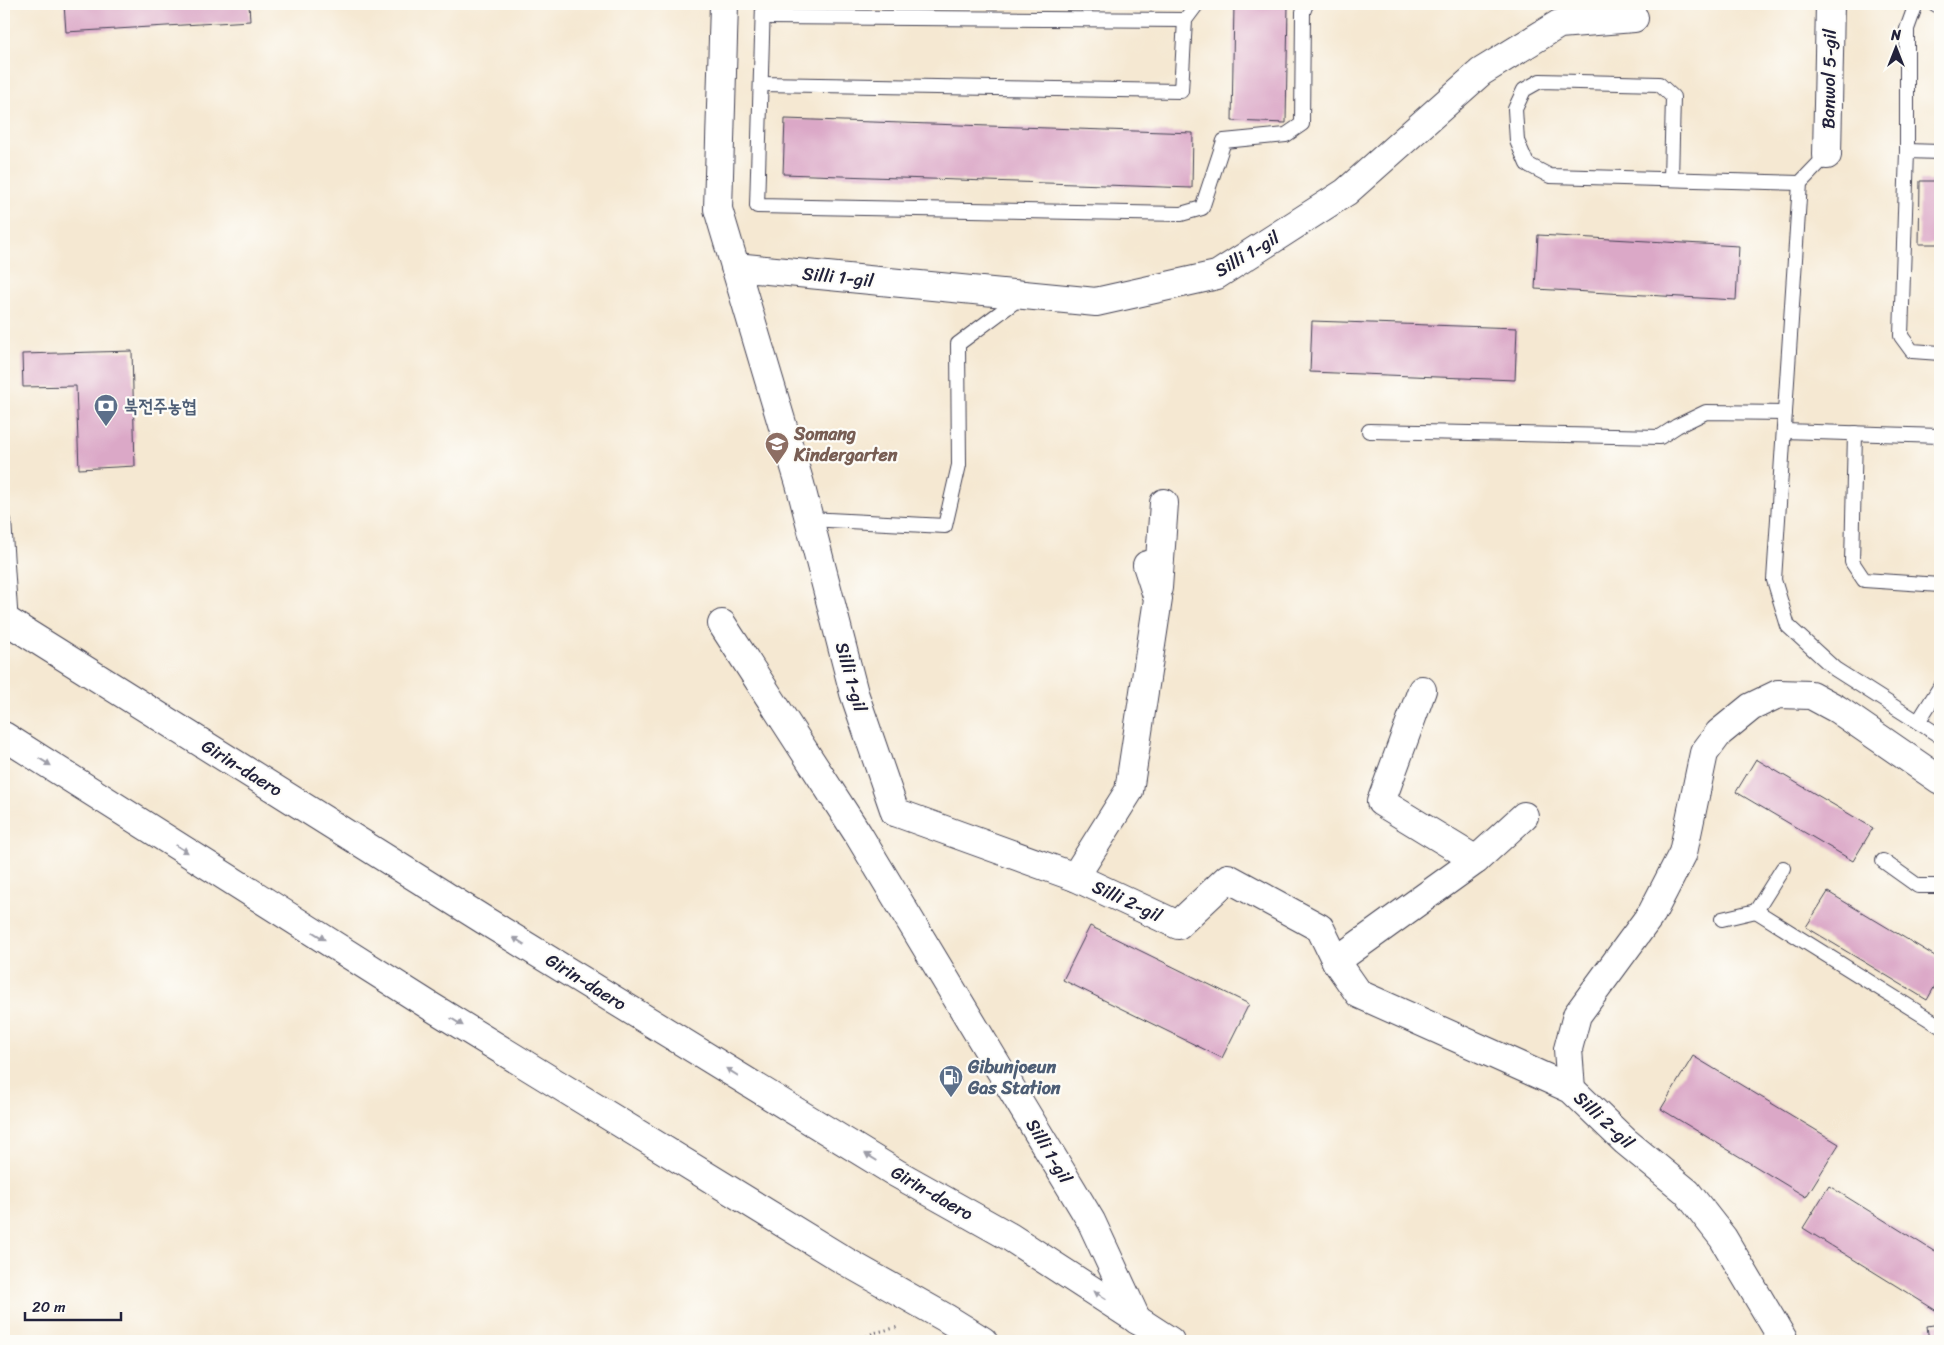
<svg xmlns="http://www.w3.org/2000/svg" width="1944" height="1345" viewBox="0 0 1944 1345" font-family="Sriracha,'Poor Story',sans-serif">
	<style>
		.building { fill: #dba8c7 }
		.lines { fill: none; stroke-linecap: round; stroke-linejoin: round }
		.lane-casing { stroke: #424052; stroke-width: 16 }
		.street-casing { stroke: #424052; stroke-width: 30 }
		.secondary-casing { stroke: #424052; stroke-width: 30 }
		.path { stroke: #424052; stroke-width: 3; stroke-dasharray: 1 4; stroke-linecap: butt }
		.lane { stroke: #fff; stroke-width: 14 }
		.street { stroke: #fff; stroke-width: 28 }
		.secondary { stroke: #fff; stroke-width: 28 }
		.oneway { fill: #9c9ca7 }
		.labels { text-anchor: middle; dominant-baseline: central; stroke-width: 4.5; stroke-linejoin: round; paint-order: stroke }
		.street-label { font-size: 18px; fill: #22223b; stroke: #fdfcf7 }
		.service-label { font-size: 18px; font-weight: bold; fill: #4e5e75; stroke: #fdfcf7; text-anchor: start }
		.education-label { font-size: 18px; font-weight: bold; fill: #785e54; stroke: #fdfcf7; text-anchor: start }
	</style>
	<rect width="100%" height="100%" fill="#fdfcf7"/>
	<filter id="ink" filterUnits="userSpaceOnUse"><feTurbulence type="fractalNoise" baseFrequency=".02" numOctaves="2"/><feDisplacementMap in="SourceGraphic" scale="10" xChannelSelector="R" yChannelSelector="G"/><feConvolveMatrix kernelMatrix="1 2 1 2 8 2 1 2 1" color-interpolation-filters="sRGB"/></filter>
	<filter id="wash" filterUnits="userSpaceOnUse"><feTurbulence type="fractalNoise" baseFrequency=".0096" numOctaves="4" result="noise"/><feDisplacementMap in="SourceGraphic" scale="20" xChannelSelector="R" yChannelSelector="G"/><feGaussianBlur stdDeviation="1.12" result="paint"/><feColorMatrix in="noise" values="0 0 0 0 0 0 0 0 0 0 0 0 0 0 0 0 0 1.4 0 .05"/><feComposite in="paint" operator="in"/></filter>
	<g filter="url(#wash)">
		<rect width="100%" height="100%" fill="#f5e8d2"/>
		<g id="blocks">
			<!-- building -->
			<g class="building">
				<polygon points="64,4 249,4 250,21 66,32"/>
				<polygon points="1234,4 1288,4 1286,123 1232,121"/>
				<polygon points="785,119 1193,133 1192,188 783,174"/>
				<polygon points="1920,181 1940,181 1940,244 1919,244"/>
				<polygon points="1538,235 1739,246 1736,300 1535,289"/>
				<polygon points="1312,321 1517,328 1515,380 1310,372"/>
				<polygon points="132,351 135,466 79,469 76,386 23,387 22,354"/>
				<polygon points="1756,759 1873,828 1853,861 1736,792"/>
				<polygon points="1828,892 1940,959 1940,977 1927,1000 1806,927"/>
				<polygon points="1090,926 1249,1004 1222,1058 1063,980"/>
				<polygon points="1693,1056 1839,1144 1806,1197 1661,1109"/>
				<polygon points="1829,1186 1940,1255 1940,1313 1803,1228"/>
				<polygon points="1940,1324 1940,1341 1929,1341 1927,1326"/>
			</g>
		</g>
	</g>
	<g filter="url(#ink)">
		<use href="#blocks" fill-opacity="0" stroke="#424052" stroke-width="1"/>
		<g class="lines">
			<defs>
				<g id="lane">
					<polyline points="763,4 757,206 1181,214 1202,208 1224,141 1286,135 1302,124 1303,12 1306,4"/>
					<polyline points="1935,4 1940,7"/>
					<polyline points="763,17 1185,20"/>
					<polyline points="761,84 1181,91 1185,20 1197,4"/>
					<polyline points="1907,151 1907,29 1916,4"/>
					<polyline points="1940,152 1907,151 1901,336 1912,351 1940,353"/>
					<polyline points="1827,155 1800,183 1774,580 1788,626 1835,669 1940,736"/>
					<polyline points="1671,179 1673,97 1659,84 1540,81 1524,90 1515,109 1517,141 1527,164 1550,176 1800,183"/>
					<polyline points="1369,431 1660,437 1677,426 1706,412 1785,413"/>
					<polyline points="1784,431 1940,436"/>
					<polyline points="1855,433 1852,562 1864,580 1940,585"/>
					<polyline points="809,519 945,526 959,465 958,344 1021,297"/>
					<polyline points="4,520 11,624"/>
					<polyline points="1918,722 1940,687"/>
					<polyline points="1883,861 1918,886 1940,886"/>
					<polyline points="1783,868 1756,911 1940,1026"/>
					<polyline points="1722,919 1756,911"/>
				</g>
				<g id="street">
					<polyline points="724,4 718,209 800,484 854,693 895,812"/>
					<polyline points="1827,155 1830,4"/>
					<polyline points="735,267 1096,302 1217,275 1346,192 1481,72 1559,24 1634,18"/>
					<polyline points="1158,588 1164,503"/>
					<polyline points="722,624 858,834 1091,1221 1137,1320"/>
					<polyline points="1422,690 1381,802 1476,860"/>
					<polyline points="895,812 1075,877 1178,925 1228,878 1320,928 1336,961 1359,994 1571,1089 1625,1141 1687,1192 1723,1238 1784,1341"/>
					<polyline points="1075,877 1129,791 1158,599 1147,565"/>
					<polyline points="1336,961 1476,860 1524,816"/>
					<polyline points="1571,1089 1568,1049 1577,1015 1652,913 1683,853 1704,753 1719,733 1751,707 1778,694 1811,695 1837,709 1940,780"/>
				</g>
				<g id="secondary">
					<polyline points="4,619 484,920 896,1173 1010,1237 1170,1341"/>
					<polyline points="4,736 430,1006 845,1261 946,1318 983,1341"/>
				</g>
			</defs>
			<!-- lane casing -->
			<use href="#lane" class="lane-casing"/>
			<!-- street casing -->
			<use href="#street" class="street-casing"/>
			<!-- secondary casing -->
			<use href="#secondary" class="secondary-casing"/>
			<!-- path -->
			<polyline class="path" points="858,1341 873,1333 899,1327"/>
			<!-- lane -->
			<use href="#lane" class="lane"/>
			<!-- street -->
			<use href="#street" class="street"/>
			<!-- secondary -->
			<use href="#secondary" class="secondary"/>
		</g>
		<!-- one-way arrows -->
		<defs><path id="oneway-solid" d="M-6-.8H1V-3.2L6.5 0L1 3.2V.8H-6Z" transform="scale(1.25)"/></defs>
		<g class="oneway">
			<use href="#oneway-solid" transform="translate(45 762) rotate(32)"/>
			<use href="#oneway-solid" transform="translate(182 849) rotate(32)"/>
			<use href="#oneway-solid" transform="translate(319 936) rotate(32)"/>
			<use href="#oneway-solid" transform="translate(519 941) rotate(-148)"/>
			<use href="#oneway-solid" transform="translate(457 1022) rotate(32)"/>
			<use href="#oneway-solid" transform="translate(732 1072) rotate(-148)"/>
			<use href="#oneway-solid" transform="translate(871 1157) rotate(-148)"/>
			<use href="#oneway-solid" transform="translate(1100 1295) rotate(-147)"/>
		</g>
	</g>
	<!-- icons -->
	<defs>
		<symbol id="bank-pin" viewBox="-11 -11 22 30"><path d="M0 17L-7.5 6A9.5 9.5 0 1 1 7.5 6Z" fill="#5c6f8a" stroke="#fdfcf7"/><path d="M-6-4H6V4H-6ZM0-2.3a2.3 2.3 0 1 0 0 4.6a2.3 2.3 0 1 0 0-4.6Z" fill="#fff"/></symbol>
		<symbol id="school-pin" viewBox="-11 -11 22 30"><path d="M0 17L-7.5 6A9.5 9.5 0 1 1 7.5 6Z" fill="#8d6e63" stroke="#fdfcf7"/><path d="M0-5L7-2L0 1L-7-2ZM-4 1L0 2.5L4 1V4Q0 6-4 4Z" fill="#fff"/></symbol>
		<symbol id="fuel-pin" viewBox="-11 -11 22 30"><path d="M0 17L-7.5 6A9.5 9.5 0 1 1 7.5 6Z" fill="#5c6f8a" stroke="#fdfcf7"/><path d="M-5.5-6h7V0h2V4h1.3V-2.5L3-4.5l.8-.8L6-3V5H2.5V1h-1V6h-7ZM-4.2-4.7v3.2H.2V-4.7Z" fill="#fff"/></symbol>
	</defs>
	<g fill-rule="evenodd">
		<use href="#bank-pin" x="92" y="392" width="28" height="38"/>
		<use href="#school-pin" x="763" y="430" width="28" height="38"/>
		<use href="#fuel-pin" x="937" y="1063" width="28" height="38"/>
	</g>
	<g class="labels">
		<!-- street labels -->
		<g class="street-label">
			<text transform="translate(1829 79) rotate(-89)">Banwol 5-gil</text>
			<text transform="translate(1247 254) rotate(-31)">Silli 1-gil</text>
			<text transform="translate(838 277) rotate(6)">Silli 1-gil</text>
			<text transform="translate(851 677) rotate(74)">Silli 1-gil</text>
			<text transform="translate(242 768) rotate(32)">Girin-daero</text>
			<text transform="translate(1127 901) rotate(25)">Silli 2-gil</text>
			<text transform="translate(586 982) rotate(32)">Girin-daero</text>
			<text transform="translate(1604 1120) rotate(43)">Silli 2-gil</text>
			<text transform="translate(1049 1151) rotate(59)">Silli 1-gil</text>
			<text transform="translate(932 1193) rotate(30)">Girin-daero</text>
		</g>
		<!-- service labels -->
		<g class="service-label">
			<text x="124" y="406">북전주농협</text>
			<text x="968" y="1067">Gibunjoeun<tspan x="968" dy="21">Gas Station</tspan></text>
		</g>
		<!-- education labels -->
		<g class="education-label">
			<text x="794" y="434">Somang<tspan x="794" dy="21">Kindergarten</tspan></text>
		</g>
	</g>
	<!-- margin -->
	<rect width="1944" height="1345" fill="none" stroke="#fdfcf7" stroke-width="20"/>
	<!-- north arrow -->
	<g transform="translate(1896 48)" stroke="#fdfcf7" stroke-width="4" paint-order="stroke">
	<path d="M0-4L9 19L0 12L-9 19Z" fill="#22223b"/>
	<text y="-8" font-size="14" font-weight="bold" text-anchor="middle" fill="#22223b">N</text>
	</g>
	<!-- scale -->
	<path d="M25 1312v8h96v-8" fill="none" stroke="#22223b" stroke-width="2.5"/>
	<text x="32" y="1312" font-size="15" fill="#22223b" stroke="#fdfcf7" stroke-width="4" paint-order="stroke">20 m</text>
</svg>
